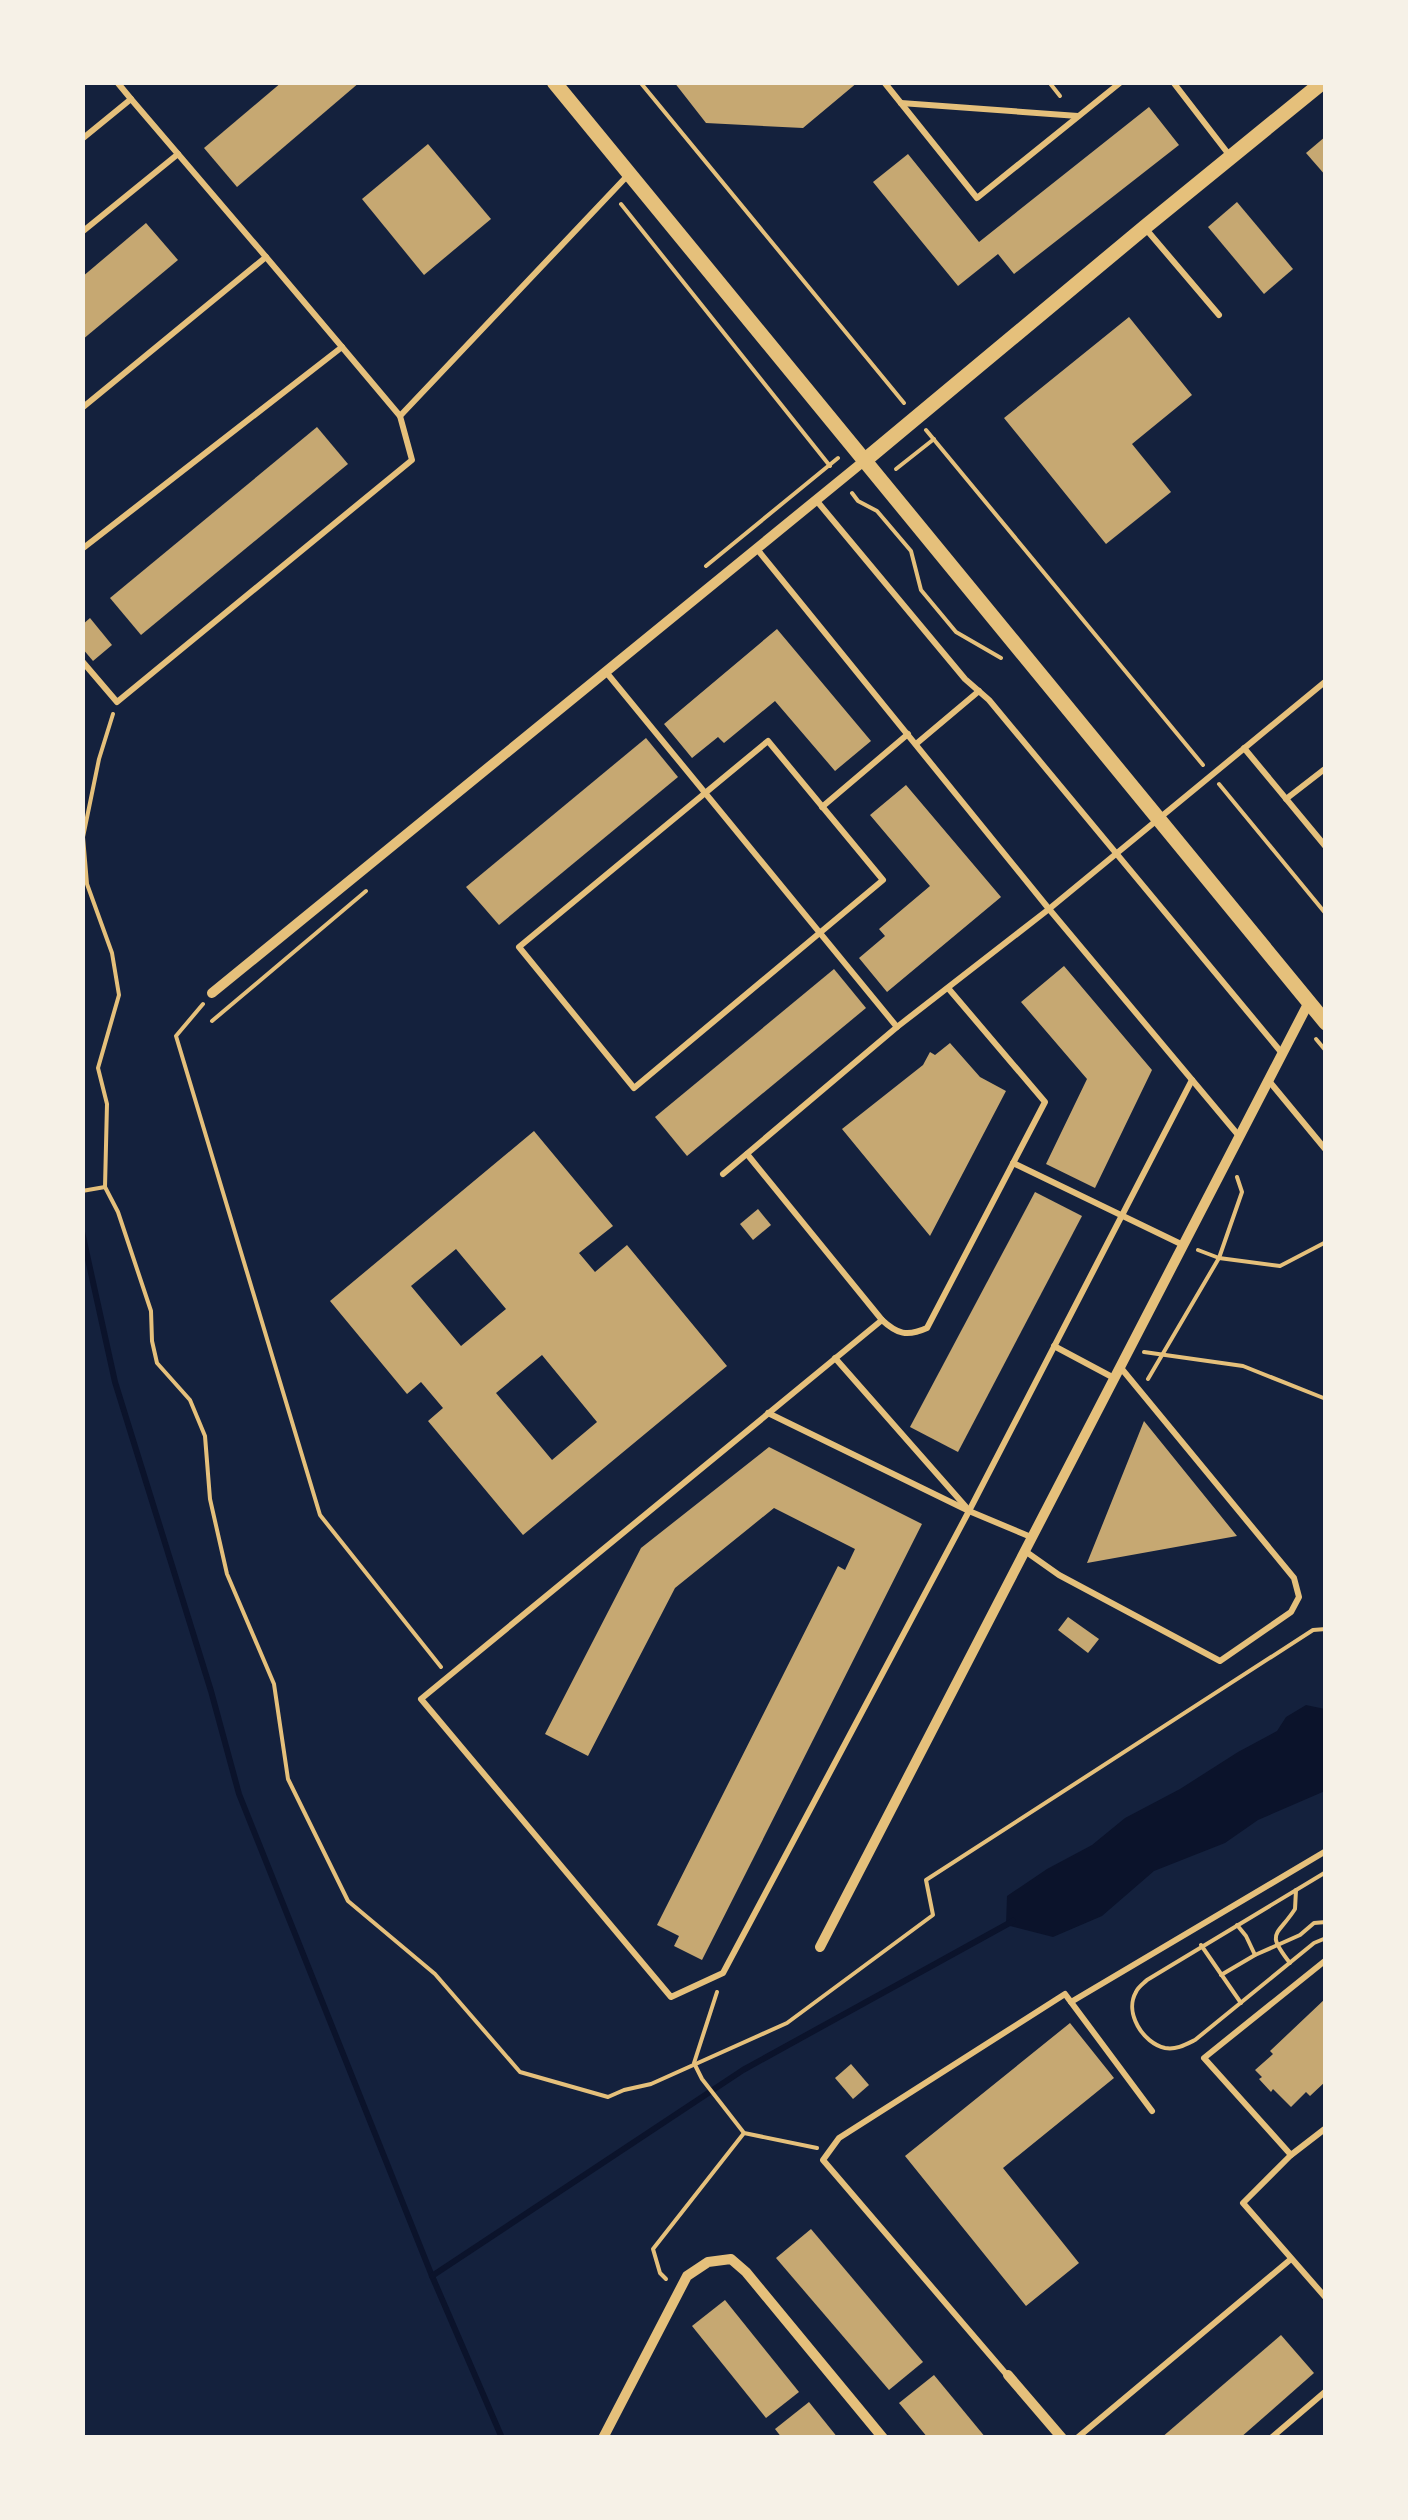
<svg xmlns="http://www.w3.org/2000/svg" width="1408" height="2520" viewBox="0 0 1408 2520" font-family="Lato,sans-serif">
	<style>
		.water { fill: #0b132b }
		.lines { fill: none; stroke-linecap: round; stroke-linejoin: round }
		.stream { stroke: #0b132b; stroke-width: 6 }
		.building { fill: #c6a872; fill-rule: evenodd }
		.path { stroke: #e5c07b; stroke-width: 4 }
		.service { stroke: #e5c07b; stroke-width: 6 }
		.minor { stroke: #e5c07b; stroke-width: 10 }
		.tertiary { stroke: #e5c07b; stroke-width: 15 }
	</style>
	<rect width="100%" height="100%" fill="#14213d"/>
	<!-- water -->
	<polygon class="water" points="1306,1705 1325,1709 1325,1791 1258,1820 1225,1843 1154,1871 1102,1916 1053,1937 1006,1925 1007,1896 1047,1869 1092,1845 1125,1818 1180,1789 1238,1752 1277,1731 1286,1717"/>
	<g class="lines">
		<!-- stream -->
		<g class="stream">
			<polyline points="82,1232 115,1382 211,1691 239,1794 432,2276 502,2438"/>
			<polyline points="432,2276 743,2070 1013,1921"/>
		</g>
	</g>
	<!-- building -->
	<g class="building">
		<polygon points="282,82 360,82 237,187 204,148"/>
		<polygon points="674,82 788,84 791,82 858,82 803,128 706,123"/>
		<polygon points="1149,107 1179,145 1014,274 998,254 958,286 873,182 908,154 979,242"/>
		<polygon points="1326,136 1326,176 1306,153"/>
		<polygon points="428,144 491,219 424,275 362,199"/>
		<polygon points="1237,202 1293,269 1264,294 1208,227"/>
		<polygon points="146,223 178,260 82,340 82,277"/>
		<polygon points="1129,317 1192,395 1132,444 1171,492 1106,544 1004,418"/>
		<polygon points="317,427 348,464 141,635 110,598"/>
		<polygon points="90,618 112,645 93,661 82,648 82,625"/>
		<polygon points="777,629 871,741 835,771 775,701 724,743 718,737 692,758 664,724"/>
		<polygon points="646,738 678,777 499,925 466,887"/>
		<polygon points="906,785 1001,897 887,992 859,958 885,936 879,929 930,886 870,815"/>
		<polygon points="1064,966 1152,1070 1095,1188 1046,1164 1087,1079 1021,1002"/>
		<polygon points="834,969 866,1008 687,1156 655,1117"/>
		<polygon points="950,1043 980,1077 1006,1091 930,1236 842,1129 923,1065 930,1052 935,1055"/>
		<path d="M534,1131L613,1226L579,1253L595,1272L627,1245L727,1366L523,1535L428,1421L443,1408L421,1382L407,1394L330,1301ZM456,1249L506,1309L461,1346L411,1286ZM542,1355L597,1422L552,1460L496,1393Z"/>
		<polygon points="1035,1192 1082,1216 958,1452 910,1427"/>
		<polygon points="758,1209 771,1225 753,1240 740,1224"/>
		<polygon points="1144,1421 1237,1536 1087,1563 1132,1451"/>
		<polygon points="769,1447 922,1524 702,1960 674,1946 679,1936 657,1925 838,1566 845,1570 855,1549 774,1508 675,1588 588,1756 545,1734 641,1548"/>
		<polygon points="1068,1617 1099,1639 1088,1653 1058,1630"/>
		<polygon points="1326,1998 1326,2081 1310,2096 1306,2092 1291,2107 1273,2089 1271,2092 1259,2079 1262,2077 1255,2070 1273,2054 1270,2051"/>
		<polygon points="1070,2023 1114,2078 1003,2168 1079,2263 1026,2306 905,2156"/>
		<polygon points="851,2064 869,2085 853,2099 835,2078"/>
		<polygon points="811,2229 923,2362 889,2390 776,2258"/>
		<polygon points="725,2300 799,2392 766,2418 692,2326"/>
		<polygon points="1281,2335 1314,2373 1240,2438 1161,2438"/>
		<polygon points="934,2375 986,2438 928,2438 899,2403"/>
		<polygon points="809,2402 838,2438 782,2438 775,2429"/>
	</g>
	<g class="lines">
		<!-- path -->
		<g class="path">
			<polyline points="640,82 904,403"/>
			<polyline points="1049,82 1060,96"/>
			<polyline points="621,204 830,466"/>
			<polyline points="926,430 1203,765"/>
			<polyline points="896,469 934,439"/>
			<polyline points="852,493 858,501 877,511 911,551 921,590 956,632 1001,658"/>
			<polyline points="706,566 838,458"/>
			<polyline points="113,714 99,759 83,837 87,884 112,953 119,995 98,1068 107,1104 105,1187 118,1212 151,1311 152,1341 157,1363 190,1400 205,1436 210,1499 227,1574 274,1684 288,1779 348,1901 435,1974 520,2072 608,2097 624,2090 651,2084 787,2023 933,1915 926,1880 1313,1630 1326,1629"/>
			<polyline points="1219,784 1326,914"/>
			<polyline points="203,1004 176,1036 320,1515 441,1667"/>
			<polyline points="212,1021 366,891"/>
			<polyline points="1316,1039 1326,1051"/>
			<polyline points="82,1191 105,1187"/>
			<polyline points="1198,1250 1219,1258 1280,1266 1326,1242"/>
			<polyline points="1144,1352 1243,1366 1326,1399"/>
			<polyline points="1148,1379 1219,1258 1242,1192 1237,1177"/>
			<path d="M1326,1872L1147,1980C1143,1984 1138,1987 1136,1992C1124,2013 1143,2043 1165,2048C1176,2050 1185,2045 1195,2040L1314,1943L1326,1938"/>
			<polyline points="1237,1925 1246,1936 1255,1955"/>
			<polyline points="1201,1945 1241,2003"/>
			<path d="M1290,1963C1265,1931 1277,1937 1295,1909L1296,1890"/>
			<polyline points="1221,1975 1255,1955 1300,1935 1314,1923 1326,1922"/>
			<polyline points="717,1992 694,2063 702,2079 744,2133 817,2148"/>
			<polyline points="666,2279 660,2273 653,2249 744,2133"/>
		</g>
		<!-- service -->
		<g class="service">
			<polyline points="884,82 977,198 1121,82"/>
			<polyline points="1173,82 1230,156"/>
			<polyline points="131,99 178,154"/>
			<polyline points="901,103 1078,116"/>
			<polyline points="82,139 131,99 117,82"/>
			<polyline points="1145,228 1219,315"/>
			<polyline points="82,232 178,154 266,257 82,408"/>
			<polyline points="266,257 342,347"/>
			<polyline points="400,416 629,174"/>
			<polyline points="816,500 965,679 989,700 1281,1052"/>
			<polyline points="82,549 342,347 400,416 412,460 117,702 82,661"/>
			<polyline points="757,549 1049,909 1239,1136"/>
			<polyline points="606,672 897,1027"/>
			<polygon points="768,741 883,880 634,1088 519,947"/>
			<polyline points="916,744 979,691"/>
			<polyline points="1244,748 1326,847"/>
			<polyline points="1286,799 1326,768"/>
			<polyline points="822,807 908,734"/>
			<polyline points="1269,1081 1326,1150"/>
			<path d="M747,1154L882,1320C897,1334 907,1337 927,1328L1045,1102L948,988"/>
			<polyline points="1013,1163 1183,1245"/>
			<polyline points="723,1174 897,1027 1049,909 1326,681"/>
			<polyline points="882,1320 421,1699 671,1997 723,1973 969,1511 1192,1080"/>
			<polyline points="1054,1346 1114,1378"/>
			<polyline points="835,1358 966,1507"/>
			<polyline points="768,1413 969,1511 1031,1537"/>
			<polyline points="1025,1551 1059,1575 1220,1661 1291,1612 1299,1597 1294,1578 1121,1368"/>
			<polyline points="1326,1960 1204,2058 1291,2155 1326,2128"/>
			<polyline points="1071,2002 1326,1851"/>
			<polyline points="1291,2155 1243,2203 1326,2298"/>
			<polyline points="1007,2375 823,2160 839,2138 1065,1994 1152,2111"/>
			<polyline points="1077,2438 1291,2259"/>
			<polyline points="1271,2438 1326,2391"/>
		</g>
		<!-- minor -->
		<g class="minor">
			<polyline points="212,993 864,461"/>
			<polyline points="820,1947 1309,1002"/>
			<polyline points="1008,2375 1062,2438"/>
			<polyline points="603,2438 687,2276 708,2262 731,2259 746,2272 883,2438"/>
		</g>
		<!-- tertiary -->
		<g class="tertiary">
			<polyline points="554,82 1326,1023"/>
			<polyline points="864,461 1145,227 1323,82"/>
		</g>
	</g>
	<!-- border -->
	<rect width="1408" height="2520" fill="none" stroke="#f6f1e7" stroke-width="170"/>
</svg>
